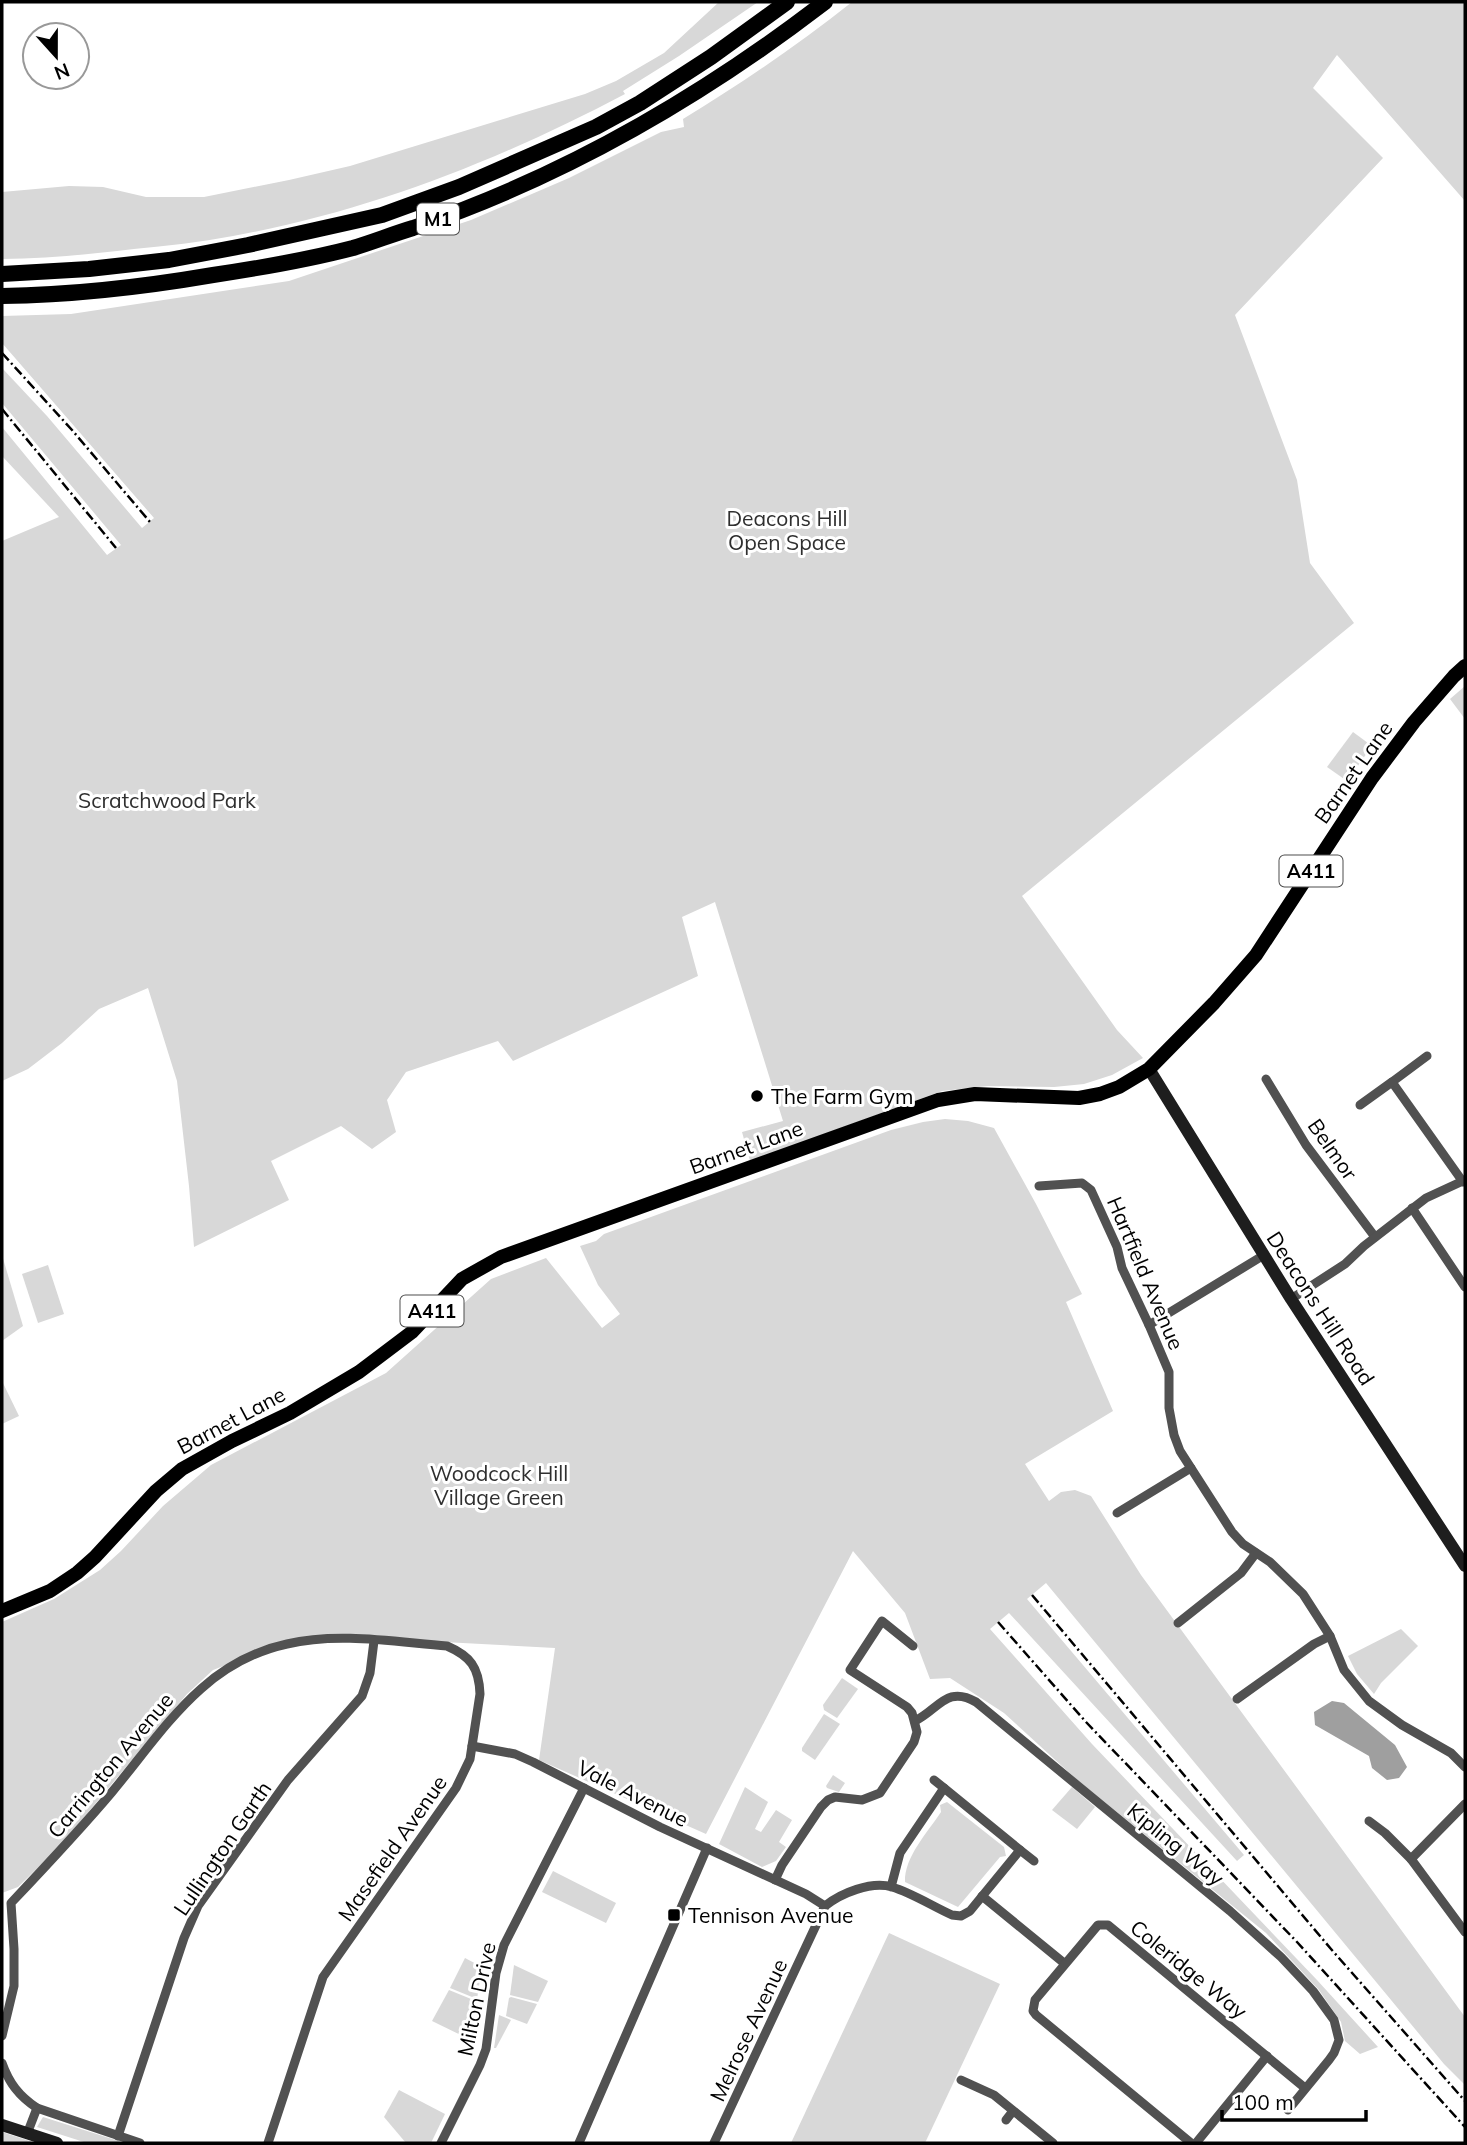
<svg xmlns="http://www.w3.org/2000/svg" width="1467" height="2145" viewBox="0 0 1467 2145" font-family="Mulish,sans-serif">
	<style>
		.green { fill: #d8d8d8 }
		.water { fill: #9f9f9f }
		.lines { fill: none; stroke-linecap: round; stroke-linejoin: round }
		.street { stroke: #515151; stroke-width: 9 }
		.secondary { stroke: #1e1e1e; stroke-width: 12 }
		.primary { stroke: #000; stroke-width: 14 }
		.highway { stroke: #000; stroke-width: 16 }
		.rail { stroke: #000; stroke-width: 2.5; stroke-dasharray: 10 3.5 2 3.5; stroke-linecap: butt }
		.poi-dot { fill: #000; stroke: #fff; stroke-width: 2.5 }
		.labels { text-anchor: middle; dominant-baseline: central; stroke-width: 6; stroke-linejoin: round; paint-order: stroke }
		.shield { fill: #fff; stroke: #4c4c4c; stroke-width: 2 }
		.shield-label { font-size: 19px; font-weight: bold; fill: #000 }
		.park-label { font-size: 21px; fill: #2f2f2f; stroke: #fff }
		.street-label { font-size: 21px; fill: #000; stroke: #fff }
		.poi-label { font-size: 21px; fill: #000; stroke: #fff; text-anchor: start }
	</style>
	<rect width="100%" height="100%" fill="#fff"/>
	<!-- green -->
	<g class="green">
		<path d="M719,2H758L679,56L623,91L625,94C502,159 371,211 233,236C200,242 167,246 134,249C90,254 46,259 2,259V192L69,186L103,187L146,197H204L289,180L350,166L585,94L616,81L664,53Z"/>
		<path d="M852,2H1465V201L1337,55L1313,88L1383,158L1235,315L1297,480L1310,563L1354,623L1022,896L1117,1030L1143,1058L1112,1075L1084,1084L1054,1087L988,1086L942,1091L750,1161L742,1132L783,1121L715,902L682,917L698,976L513,1061L498,1041L406,1072L387,1100L396,1132L372,1149L341,1126L271,1161L289,1200L194,1247L189,1186L177,1081L148,988L99,1009L62,1043L28,1069L2,1081V541L59,517L2,456V427L107,555L121,545L2,403V368L47,416L142,528L154,518L2,343V316L71,314L289,281L471,220L569,178L661,132L684,127L683,119C742,83 798,45 852,2Z"/>
		<polygon points="1465,686 1465,719 1450,699"/>
		<polygon points="1353,732 1372,746 1347,781 1327,767"/>
		<polygon points="945,1119 968,1121 994,1128 1036,1204 1082,1294 1066,1302 1113,1411 1025,1464 1049,1501 1061,1492 1075,1490 1091,1496 1141,1575 1465,2017 1465,2085 1444,2064 1046,1583 1027,1599 1244,1855 1237,1861 1009,1613 990,1629 1092,1744 1317,1980 1378,2047 1360,2054 1345,2041 1341,2022 1319,1990 1266,1933 1075,1778 1004,1713 950,1678 930,1679 905,1613 853,1551 706,1834 539,1760 555,1648 330,1636 297,1638 213,1670 187,1694 60,1846 18,1887 2,1893 2,1622 54,1599 100,1570 121,1551 163,1506 211,1465 386,1373 491,1279 546,1258 602,1328 620,1314 598,1285 580,1246 596,1241 604,1234 891,1130 923,1122"/>
		<polygon points="2,1255 23,1326 2,1341"/>
		<polygon points="48,1265 64,1314 38,1323 22,1274"/>
		<polygon points="2,1381 19,1416 2,1424"/>
		<polygon points="1401,1629 1418,1646 1381,1683 1374,1694 1357,1674 1348,1656"/>
		<polygon points="842,1678 858,1689 837,1718 824,1710 823,1705"/>
		<polygon points="824,1714 840,1724 815,1760 802,1751 802,1748"/>
		<polygon points="833,1775 845,1783 839,1792 827,1788 826,1786"/>
		<polygon points="745,1787 768,1802 755,1829 761,1832 776,1810 792,1820 779,1842 786,1847 776,1861 762,1867 719,1844"/>
		<polygon points="1072,1787 1095,1807 1077,1829 1052,1810"/>
		<path d="M947,1802L1004,1847L1006,1856L1000,1857L958,1907L905,1882C904,1857 928,1832 941,1812L940,1805Z"/>
		<polygon points="553,1871 616,1903 606,1923 542,1892"/>
		<polygon points="889,1933 1000,1984 925,2143 791,2143"/>
		<polygon points="465,1958 482,1967 477,1999 450,1988"/>
		<polygon points="514,1965 548,1981 538,2002 510,1995"/>
		<polygon points="449,1990 476,2001 471,2040 432,2021"/>
		<polygon points="511,1997 537,2004 527,2024 506,2016 509,1998"/>
		<polygon points="499,2015 511,2020 496,2048 494,2048"/>
		<polygon points="399,2090 445,2114 431,2143 406,2143 384,2117"/>
		<polygon points="43,2117 125,2143 87,2143 37,2127"/>
		<polygon points="2,2132 36,2143 2,2143"/>
	</g>
	<!-- water -->
	<polygon class="water" points="1332,1701 1344,1703 1395,1745 1407,1767 1399,1778 1387,1780 1372,1768 1369,1756 1315,1725 1314,1712"/>
	<g class="lines">
		<!-- street -->
		<g class="street">
			<polyline points="1427,1056 1392,1082 1463,1182"/>
			<polyline points="1266,1079 1306,1145 1375,1237"/>
			<polyline points="1360,1105 1392,1082"/>
			<polyline points="1039,1186 1082,1183 1091,1190 1117,1247 1122,1268 1149,1325 1169,1372 1169,1408 1174,1435 1180,1451 1232,1532 1243,1544 1270,1562 1303,1594 1330,1636 1344,1670 1369,1701 1402,1725 1451,1753 1465,1767"/>
			<polyline points="1412,1208 1465,1287"/>
			<polyline points="1291,1299 1345,1264 1364,1246 1426,1198 1465,1180"/>
			<polyline points="1149,1325 1264,1255"/>
			<polyline points="1117,1513 1191,1468"/>
			<polyline points="1178,1623 1241,1573 1256,1553"/>
			<polyline points="1237,1699 1314,1644 1330,1636"/>
			<path d="M915,1721C939,1709 947,1685 976,1702L1230,1911L1281,1957L1313,1991L1334,2020L1339,2040L1334,2053L1329,2060L1288,2110"/>
			<polyline points="472,1746 515,1754 533,1762 660,1827 806,1894 825,1906"/>
			<polyline points="934,1780 944,1788"/>
			<polyline points="1465,1804 1411,1859 1465,1932"/>
			<polyline points="1369,1821 1385,1833 1411,1859"/>
			<polyline points="1020,1850 1034,1861"/>
			<polyline points="775,1880 782,1865 821,1807 828,1800 835,1797 862,1800 880,1793 914,1742 917,1732 912,1713 907,1707 850,1670 882,1621 913,1646"/>
			<polyline points="982,1896 1064,1963"/>
			<path d="M2,2036L14,1986V1949L11,1903C46,1866 80,1830 112,1792C163,1731 203,1662 287,1644C338,1632 395,1642 447,1646C470,1656 479,1667 480,1694L470,1759L456,1788L323,1977L268,2143"/>
			<path d="M2,2063C9,2083 19,2096 37,2108L140,2143"/>
			<polyline points="961,2080 994,2095 1053,2143"/>
			<polyline points="1006,2120 1013,2111"/>
			<polyline points="27,2134 37,2108"/>
			<polyline points="118,2136 184,1938 198,1906 288,1780 362,1696 370,1673 374,1641"/>
			<polyline points="441,2143 480,2065 486,2049 496,1973 504,1945 584,1788"/>
			<polyline points="579,2143 707,1848"/>
			<path d="M714,2143L825,1906C841,1893 871,1881 892,1887C912,1893 932,1906 952,1915L961,1916L970,1911L1020,1850L944,1788L900,1853L891,1887"/>
			<polyline points="1191,2143 1036,2015 1033,2011 1035,2000 1098,1925 1108,1925 1305,2088"/>
			<polyline points="1196,2143 1267,2056"/>
		</g>
		<!-- secondary -->
		<g class="secondary">
			<polyline points="1149,1069 1291,1299 1465,1566"/>
			<polyline points="2,2125 57,2143"/>
		</g>
		<!-- primary -->
		<polyline class="primary" points="2,1611 50,1591 77,1573 95,1557 156,1491 182,1469 232,1441 290,1413 359,1372 412,1332 462,1279 501,1257 938,1100 975,1094 1079,1098 1100,1094 1119,1087 1149,1069 1214,1003 1256,955 1372,778 1414,722 1454,676 1465,666"/>
		<!-- highway -->
		<g class="highway">
			<polyline points="2,274 89,269 169,260 248,245 382,215 459,187 596,127 640,103 711,57 787,2"/>
			<path d="M2,296C73,295 143,287 213,275C260,268 307,260 353,248C373,242 393,234 413,228C563,177 700,98 825,2"/>
		</g>
		<!-- rail -->
		<g class="rail">
			<polyline points="2,353 72,430 150,522"/>
			<polyline points="2,409 116,548"/>
			<polyline points="1032,1595 1331,1949 1465,2101"/>
			<polyline points="998,1622 1086,1722 1297,1942 1465,2127"/>
		</g>
	</g>
	<!-- markers -->
	<g class="poi-dot">
		<circle cx="757" cy="1096" r="7"/>
		<rect x="667" y="1908" width="14" height="14" rx="3.5"/>
	</g>
	<g class="labels">
		<!-- shield labels -->
		<g class="shield">
			<rect x="417" y="203.5" width="42" height="31" rx="5"/>
			<rect x="1279.5" y="855.5" width="63" height="31" rx="5"/>
			<rect x="400.5" y="1295.5" width="63" height="31" rx="5"/>
		</g>
		<g class="shield-label">
			<text x="438" y="219">M1</text>
			<text x="1311" y="871">A411</text>
			<text x="432" y="1311">A411</text>
		</g>
		<!-- park labels -->
		<g class="park-label">
			<text x="787" y="518">Deacons Hill<tspan x="787" dy="24">Open Space</tspan></text>
			<text x="167" y="800">Scratchwood Park</text>
			<text x="499" y="1473">Woodcock Hill<tspan x="499" dy="24">Village Green</tspan></text>
		</g>
		<!-- street labels -->
		<g class="street-label">
			<text transform="translate(1353 772) rotate(-55)">Barnet Lane</text>
			<text transform="translate(746 1147) rotate(-20)">Barnet Lane</text>
			<text transform="translate(1333 1149) rotate(55)">Belmor</text>
			<text transform="translate(1146 1273) rotate(67)">Hartfield Avenue</text>
			<text transform="translate(1321 1308) rotate(57)">Deacons Hill Road</text>
			<text transform="translate(231 1420) rotate(-28)">Barnet Lane</text>
			<text transform="translate(110 1765) rotate(-50)">Carrington Avenue</text>
			<text transform="translate(633 1793) rotate(27)">Vale Avenue</text>
			<text transform="translate(1176 1844) rotate(39)">Kipling Way</text>
			<text transform="translate(222 1848) rotate(-56)">Lullington Garth</text>
			<text transform="translate(392 1848) rotate(-55)">Masefield Avenue</text>
			<text transform="translate(1189 1969) rotate(39)">Coleridge Way</text>
			<text transform="translate(476 1999) rotate(-78)">Milton Drive</text>
			<text transform="translate(748 2030) rotate(-65)">Melrose Avenue</text>
		</g>
		<!-- poi labels -->
		<g class="poi-label">
			<text x="771" y="1096">The Farm Gym</text>
			<text x="688" y="1915">Tennison Avenue</text>
		</g>
	</g>
	<!-- border -->
	<rect width="1467" height="2145" fill="none" stroke="#000000" stroke-width="7"/>
	<!-- north arrow -->
	<g transform="translate(56 56) rotate(159)"><circle r="33" fill="#ffffff" stroke="#999999" stroke-width="2"/>
	<path d="M0-5L12 26L0 18L-12 26Z" fill="#000000"/>
	<text y="-10" font-size="19" font-weight="bold" text-anchor="middle" fill="#000000">N</text>
	</g>
	<!-- scale -->
	<path d="M1222 2110v10h144v-10" fill="none" stroke="#000000" stroke-width="3.5"/>
	<text x="1232" y="2110" font-size="21" fill="#000000" stroke="#ffffff" stroke-width="5" paint-order="stroke">100 m</text>
</svg>
